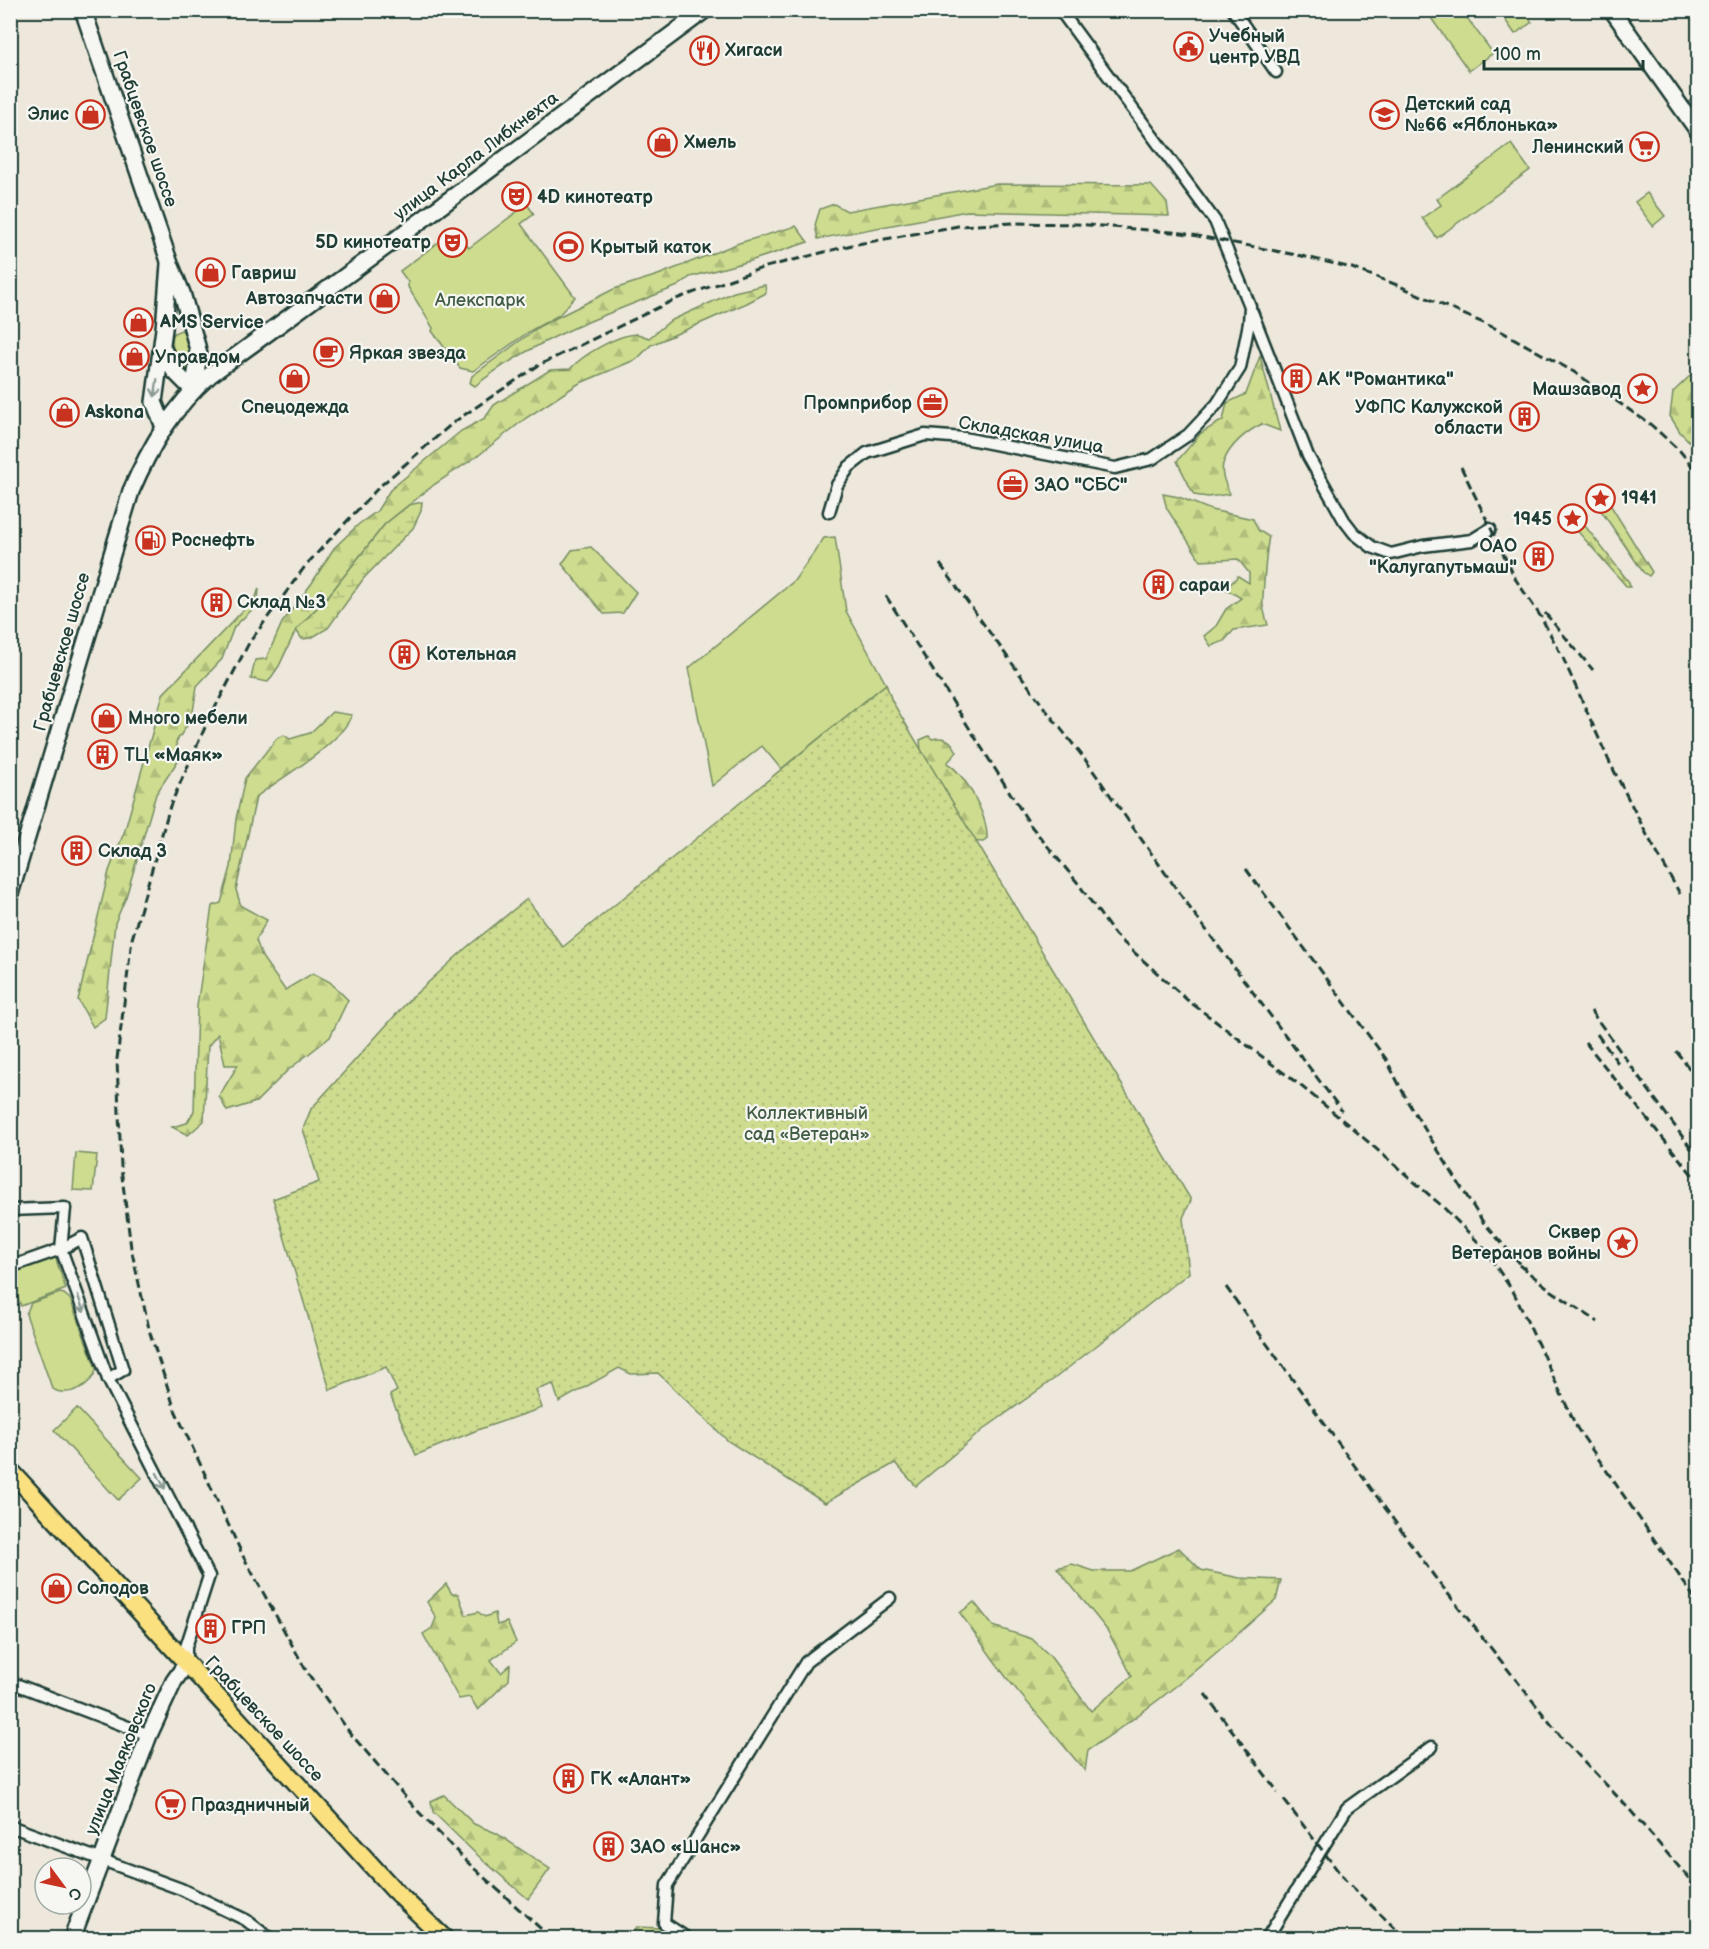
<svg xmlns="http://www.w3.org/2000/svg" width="1709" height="1949" viewBox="0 0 1709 1949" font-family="'Balsamiq Sans',sans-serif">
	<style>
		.green { fill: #cddc8f; stroke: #768c62; stroke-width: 1.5 }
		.forest { fill: url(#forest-firs); stroke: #768c62; stroke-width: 1.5 }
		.wetland { fill: url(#wetland-marsh); stroke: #768c62; stroke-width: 1.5 }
		.garden { fill: url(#garden-dots); stroke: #768c62; stroke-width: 1.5 }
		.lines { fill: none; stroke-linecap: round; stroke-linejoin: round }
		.street-casing { stroke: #1f3d34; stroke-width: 15 }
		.secondary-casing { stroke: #1f3d34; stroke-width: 20 }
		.primary-casing { stroke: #1f3d34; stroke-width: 21 }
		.street { stroke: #f6f6f2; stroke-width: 10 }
		.secondary { stroke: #f6f6f2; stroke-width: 15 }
		.primary { stroke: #fbe080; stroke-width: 16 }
		.rail { stroke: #1f3d34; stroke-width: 3; stroke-dasharray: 9 4.5; stroke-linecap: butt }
		.oneway { stroke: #8a9a93 }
		.labels { text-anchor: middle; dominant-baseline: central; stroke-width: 4.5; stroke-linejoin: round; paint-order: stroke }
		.poi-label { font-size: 18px; font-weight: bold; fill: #1f3d34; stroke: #f6f6f2; text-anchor: start }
		.street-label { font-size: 18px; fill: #1f3d34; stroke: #f6f6f2 }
		.park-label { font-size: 18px; fill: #425d46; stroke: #f6f6f2 }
	</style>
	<defs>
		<pattern id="forest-firs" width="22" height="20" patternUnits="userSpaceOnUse" patternTransform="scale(1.5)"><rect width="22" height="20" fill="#cddc8f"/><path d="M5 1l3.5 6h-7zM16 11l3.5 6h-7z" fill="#b0be7c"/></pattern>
		<pattern id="wetland-marsh" width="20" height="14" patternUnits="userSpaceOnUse" patternTransform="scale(1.5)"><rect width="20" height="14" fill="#cddc8f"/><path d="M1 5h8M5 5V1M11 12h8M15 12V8" fill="none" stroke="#b0be7c"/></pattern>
		<pattern id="garden-dots" width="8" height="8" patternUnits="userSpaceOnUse" patternTransform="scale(1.5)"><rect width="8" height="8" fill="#cddc8f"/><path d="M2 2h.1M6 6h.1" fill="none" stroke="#b0be7c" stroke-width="1.8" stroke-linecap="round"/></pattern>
	</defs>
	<rect width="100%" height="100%" fill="#ede8db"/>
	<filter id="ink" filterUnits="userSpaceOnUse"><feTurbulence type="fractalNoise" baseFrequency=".0167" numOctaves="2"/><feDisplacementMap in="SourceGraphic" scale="12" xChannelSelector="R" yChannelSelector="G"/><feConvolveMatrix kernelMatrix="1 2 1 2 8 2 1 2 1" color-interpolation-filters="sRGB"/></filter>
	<g filter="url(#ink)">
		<!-- green -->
		<g class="green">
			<polygon points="1426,11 1462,11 1493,53 1469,71"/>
			<polygon points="1499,11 1523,11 1532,22 1515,34"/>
			<polygon points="1511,144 1530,170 1437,238 1422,218 1441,205 1437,199"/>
			<polygon points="1647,193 1665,216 1653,226 1635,202"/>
			<polygon points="527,204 534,214 521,224 575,297 559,315 530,331 473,371 460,368 432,331 433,328 408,287 408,282 400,271 455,230 469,248"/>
			<path d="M181,330L185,332L193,357L189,371L186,372C175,365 169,344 174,333Z"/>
			<polygon points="835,537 846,611 886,684 781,769 762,746 712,786 689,668 794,581 824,538"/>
			<polygon points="76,1153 97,1155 93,1191 73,1190"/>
			<polygon points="55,1256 66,1289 21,1306 11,1280 11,1273"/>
			<path d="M60,1293L64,1294L70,1299L96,1368C95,1385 65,1400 52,1388L26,1314L31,1303Z"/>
			<polygon points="77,1408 142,1478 118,1500 54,1430"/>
		</g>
		<!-- forest -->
		<g class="forest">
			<polygon points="997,184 1151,185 1167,203 1169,216 967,211 818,239 815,225 820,209 834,204 847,211"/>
			<path d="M796,226L808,242L750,261L690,277L678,286C608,314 535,338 475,386L470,383L472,376L540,326L614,289L658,275L739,243Z"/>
			<path d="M765,285L766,293L747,303L651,345L637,359L578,384L526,418L479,455L435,484L385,524L330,594L296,630L279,666L268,682L251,679L255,660L266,659L282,623L312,583L334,548L359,524L377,511L390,490L461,431L485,418L494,405L550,370L570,369C583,355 616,335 636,334C640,334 645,337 649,338L670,321L734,292Z"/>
			<path d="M1260,356L1280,431L1262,424C1247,431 1230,445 1224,461C1219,472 1226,485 1230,494L1208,497L1194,495L1177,461L1201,433L1223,420L1227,403L1246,394Z"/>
			<polygon points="1691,375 1698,380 1698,450 1680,432 1670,416 1673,392"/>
			<path d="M1163,494L1179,497L1211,510L1253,519L1258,530L1269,537C1267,543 1262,599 1263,606C1264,612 1266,618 1268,625L1234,630L1224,641L1211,646L1204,636L1216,626L1226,609L1241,598L1226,589L1238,576L1249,583V573L1238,559L1201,561L1167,509Z"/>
			<polygon points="1603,498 1608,501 1652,572 1649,576 1643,572 1598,506 1599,501"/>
			<polygon points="1577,519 1582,522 1629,582 1630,587 1627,587 1573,526 1573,521"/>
			<polygon points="591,547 636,592 623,613 604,614 562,564 572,550"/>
			<polygon points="259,588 258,604 234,627 222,659 197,686 192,718 176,742 179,759 156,794 126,897 115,923 105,1018 93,1027 78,1000 109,871 125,830 163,694 256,597"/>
			<path d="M332,712L352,715C339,746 283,776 256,797L236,890L241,906L267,920L256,940L262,957L285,990L313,973L330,982L348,1000L330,1037L287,1071L256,1102L227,1111L219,1096L238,1065H225L218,1034L208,1046L204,1121L188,1135L172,1127L187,1123L194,1111L197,1006L212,906L221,903L231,867L236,819L245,778L277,738L284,735L290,739L310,733Z"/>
			<path d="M929,736L932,739C946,736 951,740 957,752L947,763C966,775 988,816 987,839L983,842L968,841L922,761L920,740Z"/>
			<path d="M1179,1548L1201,1570L1240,1578L1281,1580L1276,1600C1216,1654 1156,1706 1088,1750L1085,1771L1006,1677L960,1613L974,1602L993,1626L1032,1639L1050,1656L1091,1711L1132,1676L1107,1630L1057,1568L1072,1564L1094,1571H1130Z"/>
			<polygon points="446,1584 452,1594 458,1594 466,1615 478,1612 485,1617 495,1613 497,1625 507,1622 516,1642 491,1660 501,1673 510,1665 509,1680 478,1710 470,1697 459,1699 423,1634 432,1628 436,1618 427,1602"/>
			<polygon points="444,1795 474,1824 496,1833 550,1869 528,1899 475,1853 433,1812 431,1801"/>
			<polygon points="636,1927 661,1928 676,1938 628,1938"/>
		</g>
		<!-- wetland -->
		<polygon class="wetland" points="422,502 421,511 413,528 364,578 328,628 311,638 302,639 296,630 330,594 385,524 409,505"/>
		<!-- garden -->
		<polygon class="garden" points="886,684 892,701 1191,1200 1183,1218 1189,1273 1054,1379 984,1429 916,1486 895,1463 825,1503 728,1441 658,1373 631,1374 619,1368 559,1402 553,1384 536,1390 542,1408 480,1429 416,1455 390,1395 397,1391 386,1367 330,1390 273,1199 319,1182 303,1129 311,1109 410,999 467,947 527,899 563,947"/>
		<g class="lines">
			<defs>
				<g id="street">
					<polyline points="1233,10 1276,72"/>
					<polyline points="1252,312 1308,456 1344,520 1354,533 1372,547 1391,554 1423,546 1472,540 1490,529"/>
					<polyline points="829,512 837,485 849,467 867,453 925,435 964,438 1115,468 1152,459 1188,435 1217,404 1240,368 1249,323 1250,306 1215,221 1060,10"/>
					<polyline points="10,1210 65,1208 61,1249 108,1379 209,1576 186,1647 186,1663"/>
					<polyline points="10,1267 61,1249 82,1238 123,1370 108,1379"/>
					<polyline points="10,1682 149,1735"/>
					<polyline points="10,1826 181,1889 246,1920 269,1938"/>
					<polyline points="687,1938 664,1923 667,1885 806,1662 890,1598"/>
					<polyline points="1267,1938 1347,1808 1432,1747"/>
				</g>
				<g id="secondary">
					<polyline points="83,10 169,261 182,293 197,346 199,355 193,390"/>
					<polyline points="1612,10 1698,131"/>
					<polyline points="162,347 174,371 193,390"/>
					<polyline points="164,427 154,402 164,329 169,264"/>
					<path d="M10,894L131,491C150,447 173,407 210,375L395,240L705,10"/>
					<polyline points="72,1938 149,1735 174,1681 186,1664"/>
				</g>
				<polyline id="primary" points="10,1470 394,1890 444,1938"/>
			</defs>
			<!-- street casing -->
			<use href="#street" class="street-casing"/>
			<!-- secondary casing -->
			<use href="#secondary" class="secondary-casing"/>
			<!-- primary casing -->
			<use href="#primary" class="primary-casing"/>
			<!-- street -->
			<use href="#street" class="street"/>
			<!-- secondary -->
			<use href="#secondary" class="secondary"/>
			<!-- primary -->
			<use href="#primary" class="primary"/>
			<!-- rail -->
			<g class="rail">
				<polyline points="1461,467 1516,580 1541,617 1563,658 1609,761 1647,835 1680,894"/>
				<polyline points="940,564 1046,710 1084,758 1192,911 1342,1111"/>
				<polyline points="886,596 1031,826 1077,882 1115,935 1186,999 1301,1086 1351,1127 1442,1206 1483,1247 1514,1293 1577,1428 1698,1603"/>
				<polyline points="1545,613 1593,670"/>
				<polyline points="1246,869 1386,1059 1409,1104 1483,1222 1525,1269"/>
				<polyline points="1591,1011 1698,1158"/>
				<polyline points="1597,1034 1618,1063"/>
				<polyline points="1585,1042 1695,1178"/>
				<polyline points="1676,1051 1698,1080"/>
				<polyline points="1519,1265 1552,1291 1598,1322"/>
				<polyline points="1226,1287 1434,1576 1562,1738 1630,1810 1698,1889"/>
				<polyline points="1205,1694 1278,1792"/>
				<polyline points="1284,1800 1345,1880 1405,1938"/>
				<polyline points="551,1938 466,1861 415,1808 350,1733 307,1672 243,1556 175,1410 150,1333 131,1248 121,1168 117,1059 132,939 170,806 207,723 249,643 306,565 379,487 454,422 539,365 676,299 762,268 852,245 958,226 1015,223 1077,224 1182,233 1302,256 1352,268 1397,285 1497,329 1574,372 1650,424 1680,451 1698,473"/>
			</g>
		</g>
		<!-- one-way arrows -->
		<defs><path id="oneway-shaft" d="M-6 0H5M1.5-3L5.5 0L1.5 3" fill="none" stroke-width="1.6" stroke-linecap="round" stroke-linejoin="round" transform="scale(1.5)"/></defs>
		<g class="oneway">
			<use href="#oneway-shaft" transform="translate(156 388) rotate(98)"/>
			<use href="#oneway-shaft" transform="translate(81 1304) rotate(70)"/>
			<use href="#oneway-shaft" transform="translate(161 1481) rotate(63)"/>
		</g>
	</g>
	<!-- icons -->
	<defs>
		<symbol id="civic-ring" viewBox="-11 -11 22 22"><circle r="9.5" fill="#f6f6f2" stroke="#c8321e" stroke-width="1.5"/><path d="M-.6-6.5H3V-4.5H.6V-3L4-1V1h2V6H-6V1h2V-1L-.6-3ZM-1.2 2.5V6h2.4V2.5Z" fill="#c8321e"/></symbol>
		<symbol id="restaurant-ring" viewBox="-11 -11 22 22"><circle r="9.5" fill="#f6f6f2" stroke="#c8321e" stroke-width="1.5"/><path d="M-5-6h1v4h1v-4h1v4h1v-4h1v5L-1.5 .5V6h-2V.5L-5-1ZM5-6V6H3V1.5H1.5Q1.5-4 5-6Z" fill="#c8321e"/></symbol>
		<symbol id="shop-ring" viewBox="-11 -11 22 22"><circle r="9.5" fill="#f6f6f2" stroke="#c8321e" stroke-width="1.5"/><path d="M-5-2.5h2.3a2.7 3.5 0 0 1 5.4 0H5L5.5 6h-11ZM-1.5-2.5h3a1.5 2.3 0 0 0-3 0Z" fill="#c8321e"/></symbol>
		<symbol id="school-ring" viewBox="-11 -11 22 22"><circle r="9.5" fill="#f6f6f2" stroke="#c8321e" stroke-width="1.5"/><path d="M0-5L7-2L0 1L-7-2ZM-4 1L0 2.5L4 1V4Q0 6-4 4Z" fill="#c8321e"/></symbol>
		<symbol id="supermarket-ring" viewBox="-11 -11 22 22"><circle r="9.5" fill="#f6f6f2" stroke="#c8321e" stroke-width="1.5"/><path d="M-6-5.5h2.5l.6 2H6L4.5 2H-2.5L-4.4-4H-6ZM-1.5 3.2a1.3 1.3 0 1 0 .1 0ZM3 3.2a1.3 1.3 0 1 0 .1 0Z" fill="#c8321e"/></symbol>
		<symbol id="theatre-ring" viewBox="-11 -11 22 22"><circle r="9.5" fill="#f6f6f2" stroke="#c8321e" stroke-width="1.5"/><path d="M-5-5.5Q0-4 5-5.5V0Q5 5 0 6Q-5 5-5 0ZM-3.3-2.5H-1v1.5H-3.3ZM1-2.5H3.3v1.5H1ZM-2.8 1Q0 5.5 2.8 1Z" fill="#c8321e"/></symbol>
		<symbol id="stadium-ring" viewBox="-11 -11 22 22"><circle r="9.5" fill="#f6f6f2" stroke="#c8321e" stroke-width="1.5"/><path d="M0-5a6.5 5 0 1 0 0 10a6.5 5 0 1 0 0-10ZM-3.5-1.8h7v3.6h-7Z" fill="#c8321e"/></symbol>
		<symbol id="cafe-ring" viewBox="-11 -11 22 22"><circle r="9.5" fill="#f6f6f2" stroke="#c8321e" stroke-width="1.5"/><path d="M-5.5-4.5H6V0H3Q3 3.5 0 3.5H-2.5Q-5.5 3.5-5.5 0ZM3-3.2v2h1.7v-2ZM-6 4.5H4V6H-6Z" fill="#c8321e"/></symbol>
		<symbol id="building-ring" viewBox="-11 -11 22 22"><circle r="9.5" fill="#f6f6f2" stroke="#c8321e" stroke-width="1.5"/><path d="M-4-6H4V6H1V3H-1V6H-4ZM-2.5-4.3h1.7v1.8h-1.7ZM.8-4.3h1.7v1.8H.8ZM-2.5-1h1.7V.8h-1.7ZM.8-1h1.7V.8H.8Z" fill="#c8321e"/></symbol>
		<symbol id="sight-ring" viewBox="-11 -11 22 22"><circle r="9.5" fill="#f6f6f2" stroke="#c8321e" stroke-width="1.5"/><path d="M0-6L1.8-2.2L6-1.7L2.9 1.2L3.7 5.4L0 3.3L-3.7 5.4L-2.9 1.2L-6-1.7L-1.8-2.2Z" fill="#c8321e"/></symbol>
		<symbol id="office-ring" viewBox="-11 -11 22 22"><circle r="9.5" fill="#f6f6f2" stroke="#c8321e" stroke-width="1.5"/><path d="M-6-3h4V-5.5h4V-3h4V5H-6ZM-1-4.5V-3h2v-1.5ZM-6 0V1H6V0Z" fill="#c8321e"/></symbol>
		<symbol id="fuel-ring" viewBox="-11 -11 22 22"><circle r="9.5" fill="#f6f6f2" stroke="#c8321e" stroke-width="1.5"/><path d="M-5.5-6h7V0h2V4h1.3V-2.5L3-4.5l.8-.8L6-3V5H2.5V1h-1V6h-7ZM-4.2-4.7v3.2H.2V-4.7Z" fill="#c8321e"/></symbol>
	</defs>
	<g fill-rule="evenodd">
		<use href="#civic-ring" x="1172" y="30" width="33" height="33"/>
		<use href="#restaurant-ring" x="688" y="34" width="33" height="33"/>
		<use href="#shop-ring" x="74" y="98" width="33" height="33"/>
		<use href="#school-ring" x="1368" y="98" width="33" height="33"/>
		<use href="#shop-ring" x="646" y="126" width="33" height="33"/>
		<use href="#supermarket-ring" x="1628" y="130" width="33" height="33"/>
		<use href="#theatre-ring" x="500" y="180" width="33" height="33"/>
		<use href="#theatre-ring" x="436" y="226" width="33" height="33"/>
		<use href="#stadium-ring" x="552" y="230" width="33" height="33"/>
		<use href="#shop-ring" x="194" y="256" width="33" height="33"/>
		<use href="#shop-ring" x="368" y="282" width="33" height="33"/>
		<use href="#shop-ring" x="122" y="306" width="33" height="33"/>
		<use href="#cafe-ring" x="312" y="336" width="33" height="33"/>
		<use href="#shop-ring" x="118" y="340" width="33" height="33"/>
		<use href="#shop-ring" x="278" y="362" width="33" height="33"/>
		<use href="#building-ring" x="1280" y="362" width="33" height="33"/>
		<use href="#sight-ring" x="1626" y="372" width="33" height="33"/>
		<use href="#office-ring" x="916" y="386" width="33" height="33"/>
		<use href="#shop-ring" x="48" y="396" width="33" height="33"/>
		<use href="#building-ring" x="1508" y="400" width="33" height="33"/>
		<use href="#office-ring" x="996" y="468" width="33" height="33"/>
		<use href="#sight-ring" x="1584" y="482" width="33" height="33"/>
		<use href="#sight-ring" x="1556" y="502" width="33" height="33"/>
		<use href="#fuel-ring" x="134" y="524" width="33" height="33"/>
		<use href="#building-ring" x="1522" y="540" width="33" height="33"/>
		<use href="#building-ring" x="1142" y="568" width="33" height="33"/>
		<use href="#building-ring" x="200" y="586" width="33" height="33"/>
		<use href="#building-ring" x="388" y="638" width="33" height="33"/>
		<use href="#shop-ring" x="90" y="702" width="33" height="33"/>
		<use href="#building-ring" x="86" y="738" width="33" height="33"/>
		<use href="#building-ring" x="60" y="834" width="33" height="33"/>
		<use href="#sight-ring" x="1606" y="1226" width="33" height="33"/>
		<use href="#shop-ring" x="40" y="1572" width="33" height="33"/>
		<use href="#building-ring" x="194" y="1612" width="33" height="33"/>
		<use href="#building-ring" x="552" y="1762" width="33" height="33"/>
		<use href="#supermarket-ring" x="154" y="1788" width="33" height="33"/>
		<use href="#building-ring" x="592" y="1830" width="33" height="33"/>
	</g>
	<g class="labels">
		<!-- poi labels -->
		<g class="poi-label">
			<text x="1209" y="36">Учебный<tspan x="1209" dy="21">центр УВД</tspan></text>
			<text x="725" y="50">Хигаси</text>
			<text x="1405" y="104">Детский сад<tspan x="1405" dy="21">№66 «Яблонька»</tspan></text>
			<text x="69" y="114" text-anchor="end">Элис</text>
			<text x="684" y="142">Хмель</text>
			<text x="1624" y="147" text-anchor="end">Ленинский</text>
			<text x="537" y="197">4D кинотеатр</text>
			<text x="431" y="242" text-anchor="end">5D кинотеатр</text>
			<text x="590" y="247">Крытый каток</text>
			<text x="231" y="273">Гавриш</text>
			<text x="363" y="298" text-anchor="end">Автозапчасти</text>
			<text x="160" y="322">AMS Service</text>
			<text x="349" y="353">Яркая звезда</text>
			<text x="155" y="357">Управдом</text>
			<text x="1317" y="379">АК "Романтика"</text>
			<text x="1621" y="389" text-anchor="end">Машзавод</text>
			<text x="912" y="403" text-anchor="end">Промприбор</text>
			<text x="295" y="407" text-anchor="middle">Спецодежда</text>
			<text x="1503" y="407" text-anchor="end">УФПС Калужской<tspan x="1503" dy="21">области</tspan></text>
			<text x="85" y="412">Askona</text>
			<text x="1034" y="485">ЗАО "СБС"</text>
			<text x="1621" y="498">1941</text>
			<text x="1552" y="519" text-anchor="end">1945</text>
			<text x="171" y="540">Роснефть</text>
			<text x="1517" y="546" text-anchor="end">ОАО<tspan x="1517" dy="21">"Калугапутьмаш"</tspan></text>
			<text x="1179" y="585">сараи</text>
			<text x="237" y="602">Склад №3</text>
			<text x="426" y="654">Котельная</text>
			<text x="128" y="718">Много мебели</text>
			<text x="124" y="755">ТЦ «Маяк»</text>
			<text x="98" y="851">Склад 3</text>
			<text x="1601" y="1232" text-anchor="end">Сквер<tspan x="1601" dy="21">Ветеранов войны</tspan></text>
			<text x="77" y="1588">Солодов</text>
			<text x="231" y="1628">ГРП</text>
			<text x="590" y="1779">ГК «Алант»</text>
			<text x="191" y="1805">Праздничный</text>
			<text x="630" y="1847">ЗАО «Шанс»</text>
		</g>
		<!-- street labels -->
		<g class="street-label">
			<text transform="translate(145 129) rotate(71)">Грабцевское шоссе</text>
			<text transform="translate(476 156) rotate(-37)">улица Карла Либкнехта</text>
			<text transform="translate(1031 435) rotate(10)">Складская улица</text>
			<text transform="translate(62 652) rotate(-74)">Грабцевское шоссе</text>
			<text transform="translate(264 1719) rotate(47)">Грабцевское шоссе</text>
			<text transform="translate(121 1759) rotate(-68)">улица Маяковского</text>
		</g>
		<!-- park labels -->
		<g class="park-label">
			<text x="480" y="300">Алекспарк</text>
			<text x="807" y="1113">Коллективный<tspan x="807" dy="21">сад «Ветеран»</tspan></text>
		</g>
	</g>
	<!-- margin -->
	<rect width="1709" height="1949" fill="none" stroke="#f6f6f2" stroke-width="36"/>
	<rect x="18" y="18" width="1673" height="1913" fill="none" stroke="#1f3d34" stroke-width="2" filter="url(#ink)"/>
	<!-- north arrow -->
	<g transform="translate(63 1886) rotate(123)"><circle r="28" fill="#f6f6f2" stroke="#a0aca6" stroke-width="1.5"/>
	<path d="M0-4.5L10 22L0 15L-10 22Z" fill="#c8321e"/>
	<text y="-9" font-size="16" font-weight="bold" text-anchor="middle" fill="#1f3d34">С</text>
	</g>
	<!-- scale -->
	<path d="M1484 60v9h159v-9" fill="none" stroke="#1f3d34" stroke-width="3"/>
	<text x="1493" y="60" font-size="18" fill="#1f3d34" stroke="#f6f6f2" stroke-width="4.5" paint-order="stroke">100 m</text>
</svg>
